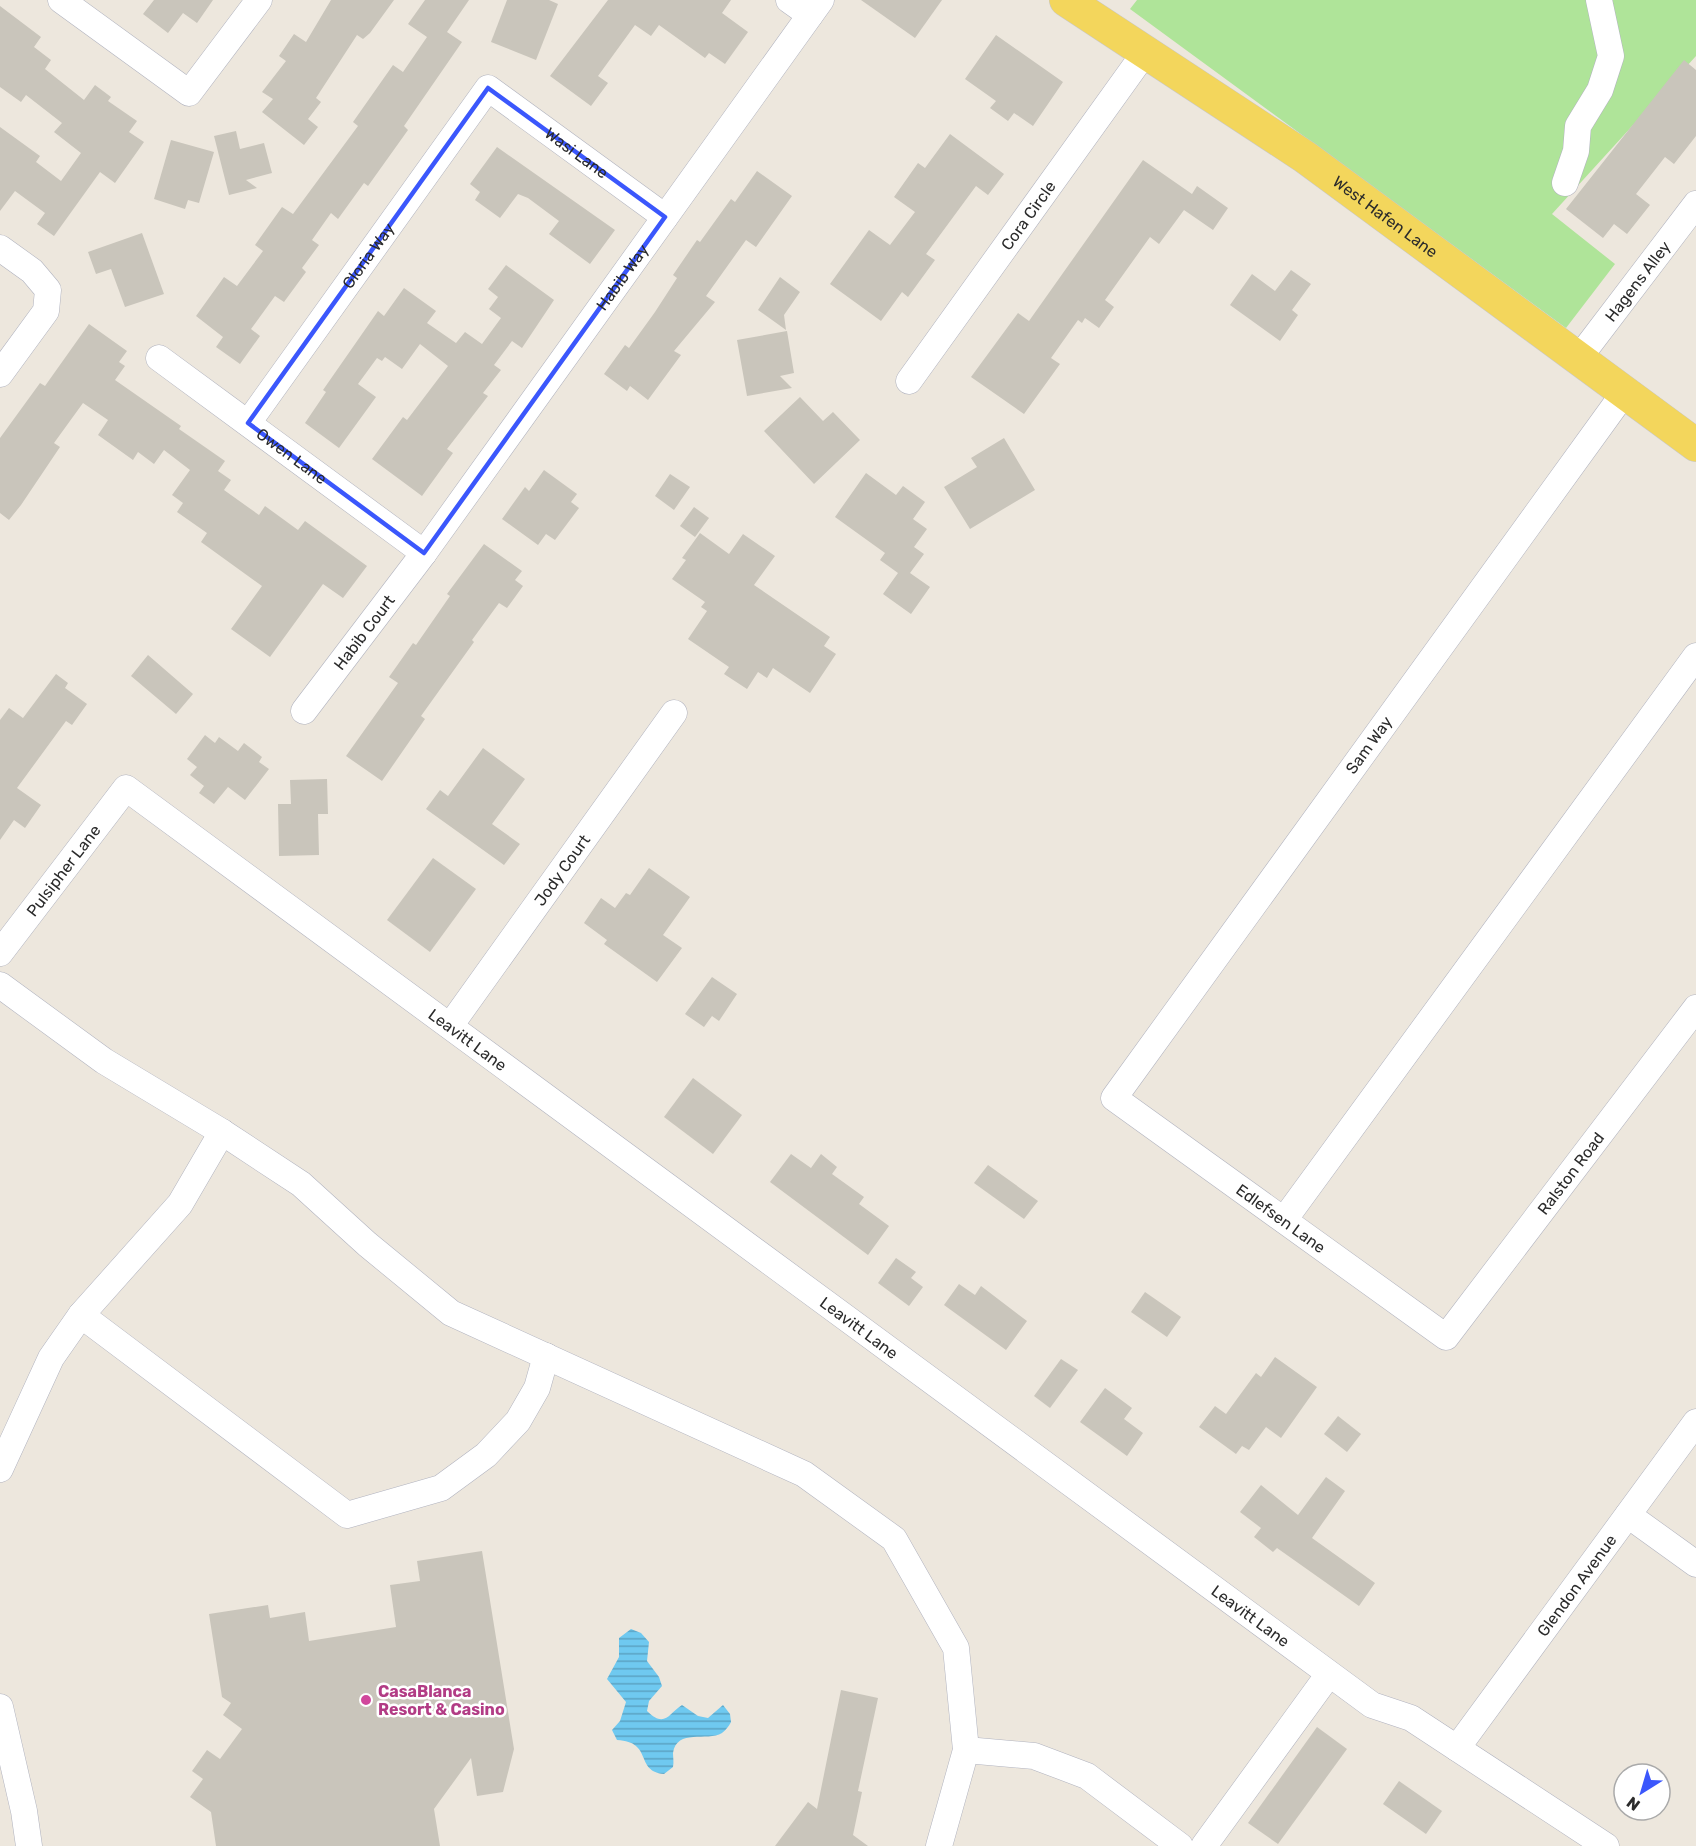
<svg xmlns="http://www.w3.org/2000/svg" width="1696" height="1846" viewBox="0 0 1696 1846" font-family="Rubik,sans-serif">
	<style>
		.grass { fill: #afe499 }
		.water { fill: url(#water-rules) }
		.building { fill: #c9c5bb }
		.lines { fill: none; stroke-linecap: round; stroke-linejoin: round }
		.minor-casing { stroke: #b1b3bf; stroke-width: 27 }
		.major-casing { stroke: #c8c8c8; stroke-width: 34 }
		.minor { stroke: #fff; stroke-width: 26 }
		.major { stroke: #f3d65c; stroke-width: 33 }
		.marked { fill: none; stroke: #3b57fc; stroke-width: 4.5; stroke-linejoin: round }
		.hotel-dot { fill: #d1479c; stroke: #fff; stroke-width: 2 }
		.labels { text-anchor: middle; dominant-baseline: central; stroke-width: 5; stroke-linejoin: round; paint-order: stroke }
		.street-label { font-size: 16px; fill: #2b2b2b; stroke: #fff }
		.hotel-label { font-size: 16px; font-weight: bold; fill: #b23c85; stroke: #fff; text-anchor: start }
	</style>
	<defs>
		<pattern id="water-rules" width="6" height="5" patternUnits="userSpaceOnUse" patternTransform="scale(1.5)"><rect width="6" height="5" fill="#6fc9f0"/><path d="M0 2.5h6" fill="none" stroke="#5ba3c3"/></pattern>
	</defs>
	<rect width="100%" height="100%" fill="#ede7dd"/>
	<!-- grass -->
	<polygon class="grass" points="1137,0 1696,0 1696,56 1552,214 1615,264 1566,328 1130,9"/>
	<!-- water -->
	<path class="water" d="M631,1629L641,1633L649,1642L647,1661L659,1677L662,1686L649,1701L647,1711C665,1729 669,1713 682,1705L698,1716L708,1718L723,1705L730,1714L731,1722C729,1726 725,1731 722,1733C707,1742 677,1728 673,1753C673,1757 674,1762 673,1767L664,1774C634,1771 654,1742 617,1740L612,1730L620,1721L626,1702L607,1679L619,1657V1638Z"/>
	<!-- building -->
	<g class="building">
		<polygon points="154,0 213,0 197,23 183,13 168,33 143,14"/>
		<polygon points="331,0 394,0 370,33 363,39 357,35 316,98 321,102 308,119 318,127 304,145 262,112 273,99 262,92 286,61 279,56 294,34 306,42"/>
		<polygon points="425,0 469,0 447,32 462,42 404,126 408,130 368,186 364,183 338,219 331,213 312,240 319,245 302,268 306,272 284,302 275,296 251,329 260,336 240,364 216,347 223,337 196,316 224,277 237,286 263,251 255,245 282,207 293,214 358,126 353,122 393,65 403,72 427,37 408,24"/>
		<polygon points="507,0 549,0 558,4 536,60 491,42"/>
		<polygon points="608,0 731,0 722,13 748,32 725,64 709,53 705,58 659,25 651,36 635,25 598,76 608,83 591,106 550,76"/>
		<polygon points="861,0 942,0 915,38"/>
		<polygon points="0,6 41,37 34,47 51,60 45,69 84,100 95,85 111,97 108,101 137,121 129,132 144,142 115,183 100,172 54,236 37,224 45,213 15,191 0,211 0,127 40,156 36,162 61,181 81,153 54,132 62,123 26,95 21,102 0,87"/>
		<polygon points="996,35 1063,82 1033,126 1014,113 1008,121 990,108 996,101 965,79"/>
		<polygon points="1684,60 1696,70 1696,136 1674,164 1665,157 1636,194 1650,205 1627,234 1614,224 1603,238 1566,209"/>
		<polygon points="236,131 240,149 264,143 272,173 246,180 257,188 229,195 214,136"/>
		<polygon points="950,134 1004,174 988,195 976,186 926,254 935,260 908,297 902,292 881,321 830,284 869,230 890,245 915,212 894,197 918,163 925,168"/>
		<polygon points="171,140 214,152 199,203 188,200 185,209 154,199"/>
		<polygon points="497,147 615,230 590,264 549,234 559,221 528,198 518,194 500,218 475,200 480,192 470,184"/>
		<polygon points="1143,160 1192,194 1197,186 1228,208 1213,230 1184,210 1159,244 1150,237 1105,300 1114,307 1099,328 1085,318 1082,323 1078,320 1051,358 1060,364 1024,414 971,377 1018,313 1029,321"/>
		<polygon points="757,171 792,196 756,247 746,240 706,296 715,302 674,351 681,355 648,400 630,386 627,391 604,374 625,345 629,348 655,312 677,278 673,275 697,240 700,242 731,199 735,202"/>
		<polygon points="142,233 164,294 125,307 111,269 96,274 88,252"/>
		<polygon points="506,265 554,300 522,348 512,341 494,365 501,370 483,393 488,396 447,449 453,453 422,496 372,459 403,417 407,420 448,366 420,344 402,369 385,357 382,361 377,358 358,384 376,397 339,448 305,423 326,392 323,390 378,311 384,316 404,288 436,311 427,323 456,343 465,332 482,344 501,318 489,309 498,297 488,289"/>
		<polygon points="1291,270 1311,284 1292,310 1298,315 1280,341 1230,305 1252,274 1275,291"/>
		<polygon points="780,277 800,292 784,315 786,330 758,310"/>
		<polygon points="89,324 127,351 119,362 125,366 115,380 181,426 179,429 225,461 218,471 231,480 224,490 259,515 265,506 298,530 305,521 367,566 343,598 323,584 270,657 231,629 262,586 201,542 207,533 177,512 183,503 172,495 190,470 164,450 154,464 138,452 133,460 98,435 108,420 83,403 54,443 60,447 21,505 9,520 0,513 0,438 40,383 45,386"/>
		<polygon points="787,331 794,373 780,376 792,388 747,396 737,340"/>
		<polygon points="800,397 823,421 833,412 860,440 814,484 764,431"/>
		<polygon points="1004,438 1035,490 970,529 944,487 977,467 971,458"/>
		<polygon points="544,470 577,494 571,502 579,508 555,540 546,534 538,545 502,519 525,487 529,491"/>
		<polygon points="866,473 896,495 903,486 925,502 913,519 927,529 914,547 924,554 910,573 930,587 911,614 883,594 898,573 880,560 885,553 835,517"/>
		<polygon points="670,474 690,487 674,510 655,496"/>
		<polygon points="694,507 709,518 695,537 680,526"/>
		<polygon points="700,533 729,554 743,534 775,556 754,585 830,637 824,646 836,654 810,693 773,668 767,678 758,672 747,689 724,674 729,667 688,639 707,611 701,607 705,602 672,579 686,560 682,558"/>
		<polygon points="484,544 522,571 515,580 523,586 507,608 499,603 472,640 474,642 421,716 425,719 382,781 346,756 398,683 389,677 413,643 416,645 450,596 447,594"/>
		<polygon points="148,655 193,694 176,714 131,676"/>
		<polygon points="56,674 68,683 65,688 87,704 72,725 66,721 17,788 41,805 25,828 14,820 0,840 0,720 9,708 23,718"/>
		<polygon points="205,735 215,743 219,737 238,751 244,743 262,757 259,762 269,769 245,800 228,787 214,804 199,793 204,786 190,775 197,767 187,759"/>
		<polygon points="483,748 525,779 492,824 520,844 504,865 426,809 440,790 448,796"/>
		<polygon points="327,779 328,814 318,814 319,855 279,856 278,804 291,804 290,780"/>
		<polygon points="433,858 476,889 430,952 387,920"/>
		<polygon points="649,868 690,897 663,935 682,948 657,982 604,944 607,940 584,923 601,898 615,908 626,893 630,895"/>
		<polygon points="712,977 737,994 719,1021 712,1016 704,1027 685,1014"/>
		<polygon points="693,1078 742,1115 713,1154 664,1117"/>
		<polygon points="791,1154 811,1168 821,1154 837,1167 832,1174 864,1197 859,1204 889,1226 868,1255 770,1182"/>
		<polygon points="988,1165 1038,1201 1024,1219 974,1183"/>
		<polygon points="896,1258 916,1272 911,1278 923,1287 909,1306 878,1283"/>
		<polygon points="959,1284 975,1295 981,1286 1027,1321 1006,1350 944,1305"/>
		<polygon points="1145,1292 1181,1317 1167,1337 1131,1312"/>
		<polygon points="1275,1357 1317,1387 1281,1438 1266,1427 1249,1450 1242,1446 1236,1454 1199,1427 1215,1406 1226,1414 1256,1373 1261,1377"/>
		<polygon points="1061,1359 1078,1370 1050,1408 1034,1396"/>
		<polygon points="1105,1388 1132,1408 1124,1419 1143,1433 1127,1456 1080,1422"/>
		<polygon points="1338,1416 1361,1434 1347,1452 1324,1434"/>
		<polygon points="1326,1477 1345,1491 1312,1538 1375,1583 1359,1606 1277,1548 1273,1552 1254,1537 1261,1528 1240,1512 1261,1485 1298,1515"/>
		<polygon points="482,1551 514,1749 503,1792 477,1796 471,1758 434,1809 440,1846 216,1846 211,1812 190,1797 203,1779 192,1771 207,1750 220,1759 242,1729 223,1715 231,1703 222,1697 209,1614 268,1605 270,1618 305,1612 309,1641 396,1627 390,1585 420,1581 417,1561"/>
		<polygon points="841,1690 878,1698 858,1791 862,1792 853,1835 868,1846 775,1846 808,1802 817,1809"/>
		<polygon points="1317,1727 1347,1749 1278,1844 1248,1823"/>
		<polygon points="1399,1781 1442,1811 1426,1834 1383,1804"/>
	</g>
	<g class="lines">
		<defs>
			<g id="minor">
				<polyline points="61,0 189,93 259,0"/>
				<polyline points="789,0 810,15"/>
				<polyline points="1565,183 1576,151 1578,126 1600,90 1611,56 1599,0"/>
				<polyline points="0,248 32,271 48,290 46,311 0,374"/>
				<path id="s1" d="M159,358L424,553"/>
				<path id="s2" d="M1578,359L1696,204"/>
				<path id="s3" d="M909,381L1146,51"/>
				<path id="s4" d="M1624,393L1114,1098L1446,1337L1696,1008"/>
				<path id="s5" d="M248,423L488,88L665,217"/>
				<path id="s6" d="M304,711L424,553L821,0"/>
				<path id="s7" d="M0,953L126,788L1372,1705L1411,1718L1606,1846"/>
				<polyline points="0,985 104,1061 222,1132 301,1184 367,1244 451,1313 804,1474 894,1539 956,1648 966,1750 939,1846"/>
				<path id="s8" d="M450,1026L674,713"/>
				<polyline points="1284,1220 1696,656"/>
				<polyline points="81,1315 347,1515 441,1488 486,1455 518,1421 537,1388 546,1356"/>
				<polyline points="0,1469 51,1358 81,1315 180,1204 222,1132"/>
				<polyline points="1628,1515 1696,1564"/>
				<polyline points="0,1707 24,1811 29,1846"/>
				<path id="s9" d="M1457,1748L1696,1422"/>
				<polyline points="966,1750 1034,1756 1087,1776 1180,1846"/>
				<polyline points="1204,1846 1329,1674"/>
			</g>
			<g id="major">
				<path id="s10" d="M1066,0L1305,157L1696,445"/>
			</g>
		</defs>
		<!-- minor casing -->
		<use href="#minor" class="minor-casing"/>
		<!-- major casing -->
		<use href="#major" class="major-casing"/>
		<!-- minor -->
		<use href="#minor" class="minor"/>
		<!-- major -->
		<use href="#major" class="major"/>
	</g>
	<!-- marked area -->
	<path class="marked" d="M488,88L665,217L424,553L248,423Z"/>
	<!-- markers -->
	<circle class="hotel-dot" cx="366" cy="1700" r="6"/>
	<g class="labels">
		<!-- street labels -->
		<g class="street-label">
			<text stroke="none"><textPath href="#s5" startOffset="522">Wasi Lane</textPath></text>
			<text stroke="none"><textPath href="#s3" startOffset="204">Cora Circle</textPath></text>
			<text stroke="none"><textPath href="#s10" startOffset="386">West Hafen Lane</textPath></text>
			<text stroke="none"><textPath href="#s5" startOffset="206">Gloria Way</textPath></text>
			<text stroke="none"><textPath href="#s6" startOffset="538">Habib Way</textPath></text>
			<text stroke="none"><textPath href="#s2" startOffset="98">Hagens Alley</textPath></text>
			<text stroke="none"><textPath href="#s1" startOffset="165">Owen Lane</textPath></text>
			<text stroke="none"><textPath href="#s6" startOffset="99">Habib Court</textPath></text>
			<text transform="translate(1369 745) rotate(-54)">Sam Way</text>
			<text stroke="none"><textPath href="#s8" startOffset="192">Jody Court</textPath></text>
			<text stroke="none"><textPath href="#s7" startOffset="104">Pulsipher Lane</textPath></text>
			<text stroke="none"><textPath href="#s7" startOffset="632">Leavitt Lane</textPath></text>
			<text stroke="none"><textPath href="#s4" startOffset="1485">Ralston Road</textPath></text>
			<text stroke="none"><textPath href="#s4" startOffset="1076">Edlefsen Lane</textPath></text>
			<text stroke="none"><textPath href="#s7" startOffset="1118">Leavitt Lane</textPath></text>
			<text stroke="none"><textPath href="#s9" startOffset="202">Glendon Avenue</textPath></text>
			<text stroke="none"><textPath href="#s7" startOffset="1604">Leavitt Lane</textPath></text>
		</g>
		<!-- hotel labels -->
		<g class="hotel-label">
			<text x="378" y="1691">CasaBlanca<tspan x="378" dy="18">Resort &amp; Casino</tspan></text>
		</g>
	</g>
	<!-- north arrow -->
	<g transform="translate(1642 1792) rotate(217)"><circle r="28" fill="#ffffff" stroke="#aaaaaa" stroke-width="1.5"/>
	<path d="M0-4.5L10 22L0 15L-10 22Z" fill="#3b57fc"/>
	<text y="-9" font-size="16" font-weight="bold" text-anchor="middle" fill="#2b2b2b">N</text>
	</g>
</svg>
